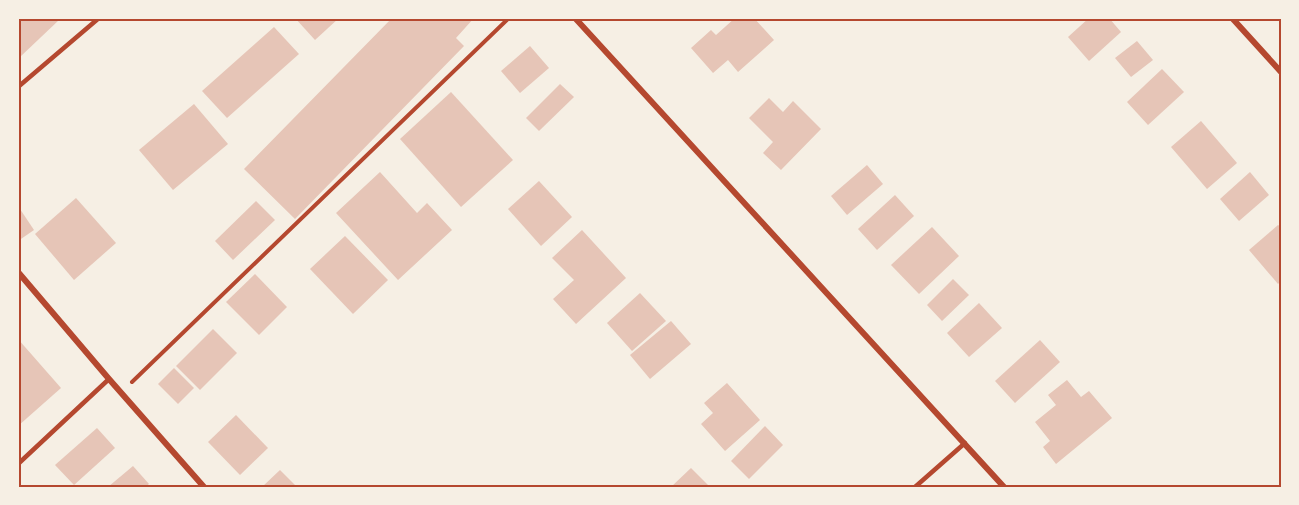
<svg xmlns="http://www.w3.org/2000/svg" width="1299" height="505" viewBox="0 0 1299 505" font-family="Barlow,sans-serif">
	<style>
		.building { fill: #e6c5b7 }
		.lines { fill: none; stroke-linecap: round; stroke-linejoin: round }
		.path { stroke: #b5482f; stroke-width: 4 }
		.service { stroke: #b5482f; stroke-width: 4.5 }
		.minor { stroke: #b5482f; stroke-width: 6 }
		.neatline { fill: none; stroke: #b5482f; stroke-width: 2 }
	</style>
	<rect width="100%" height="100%" fill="#f6efe4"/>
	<!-- building -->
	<g class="building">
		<polygon points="18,18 57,18 59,20 20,57 18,55"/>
		<polygon points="295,18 339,18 315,40"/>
		<polygon points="392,18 474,18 456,38 464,46 295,219 244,169"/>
		<polygon points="735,18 754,18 774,40 738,72 728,60 713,73 691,48 711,30 716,35"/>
		<polygon points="1089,18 1109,18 1121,32 1089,61 1068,37"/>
		<polygon points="274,27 299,54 227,118 202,91"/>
		<polygon points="1137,41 1153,60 1131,77 1115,58"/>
		<polygon points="530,46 549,68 520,93 501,71"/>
		<polygon points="1162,69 1184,92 1148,125 1127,102"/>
		<polygon points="560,84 574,97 539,131 526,118"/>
		<polygon points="451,92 513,160 461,207 400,139"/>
		<polygon points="769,98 783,112 793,101 821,129 781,170 763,153 773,142 749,118"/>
		<polygon points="194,104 228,144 173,190 139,150"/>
		<polygon points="1201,121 1237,163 1207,189 1171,147"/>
		<polygon points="867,165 883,184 847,215 831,196"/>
		<polygon points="380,172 417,213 427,203 452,230 398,280 336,213"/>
		<polygon points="1250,172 1269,195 1239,221 1220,199"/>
		<polygon points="539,181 572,217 541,246 508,209"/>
		<polygon points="895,195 914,216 877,250 858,229"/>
		<polygon points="76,198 116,243 74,280 35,234"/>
		<polygon points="256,201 275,220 233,260 215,241"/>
		<polygon points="18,206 34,230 18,241"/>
		<polygon points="1278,225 1281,227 1281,281 1278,284 1249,250"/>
		<polygon points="932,227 959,256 919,294 891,265"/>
		<polygon points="582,230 626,278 576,324 553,299 574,280 552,258"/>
		<polygon points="345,236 388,280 353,314 310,269"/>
		<polygon points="255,274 287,307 259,335 226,302"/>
		<polygon points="953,279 969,295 942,321 927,305"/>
		<polygon points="640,293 666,321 632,351 607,323"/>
		<polygon points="979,303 1002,328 969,357 947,333"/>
		<polygon points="671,321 691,344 650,379 630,355"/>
		<polygon points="213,329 237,353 200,390 176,366"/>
		<polygon points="18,339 61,388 18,426"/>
		<polygon points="1040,340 1060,362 1015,403 995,381"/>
		<polygon points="174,368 194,388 178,404 158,384"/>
		<polygon points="1067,380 1081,397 1089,391 1112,418 1056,464 1043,447 1050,441 1035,422 1056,405 1048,395"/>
		<polygon points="727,383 760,420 725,451 701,424 713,413 704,403"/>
		<polygon points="236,415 268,448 240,475 208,442"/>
		<polygon points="765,426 783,445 749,479 731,461"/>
		<polygon points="97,428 115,448 74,485 55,465"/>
		<polygon points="133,466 149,484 145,487 108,487"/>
		<polygon points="691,468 710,487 671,487"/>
		<polygon points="280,470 297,487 262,487"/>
	</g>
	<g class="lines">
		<!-- path -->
		<polyline class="path" points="132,382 509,18"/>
		<!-- service -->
		<g class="service">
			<polyline points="18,87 99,18"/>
			<polyline points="18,464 109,379"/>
			<polyline points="915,487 965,443"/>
		</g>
		<!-- minor -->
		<g class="minor">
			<polyline points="575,18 1004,487"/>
			<polyline points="1232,18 1281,72"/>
			<polyline points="18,272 109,379 204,487"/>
		</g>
	</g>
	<!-- border -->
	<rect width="1299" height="505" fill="none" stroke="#f6efe4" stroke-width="39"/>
	<rect x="20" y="20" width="1260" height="466" class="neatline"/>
</svg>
